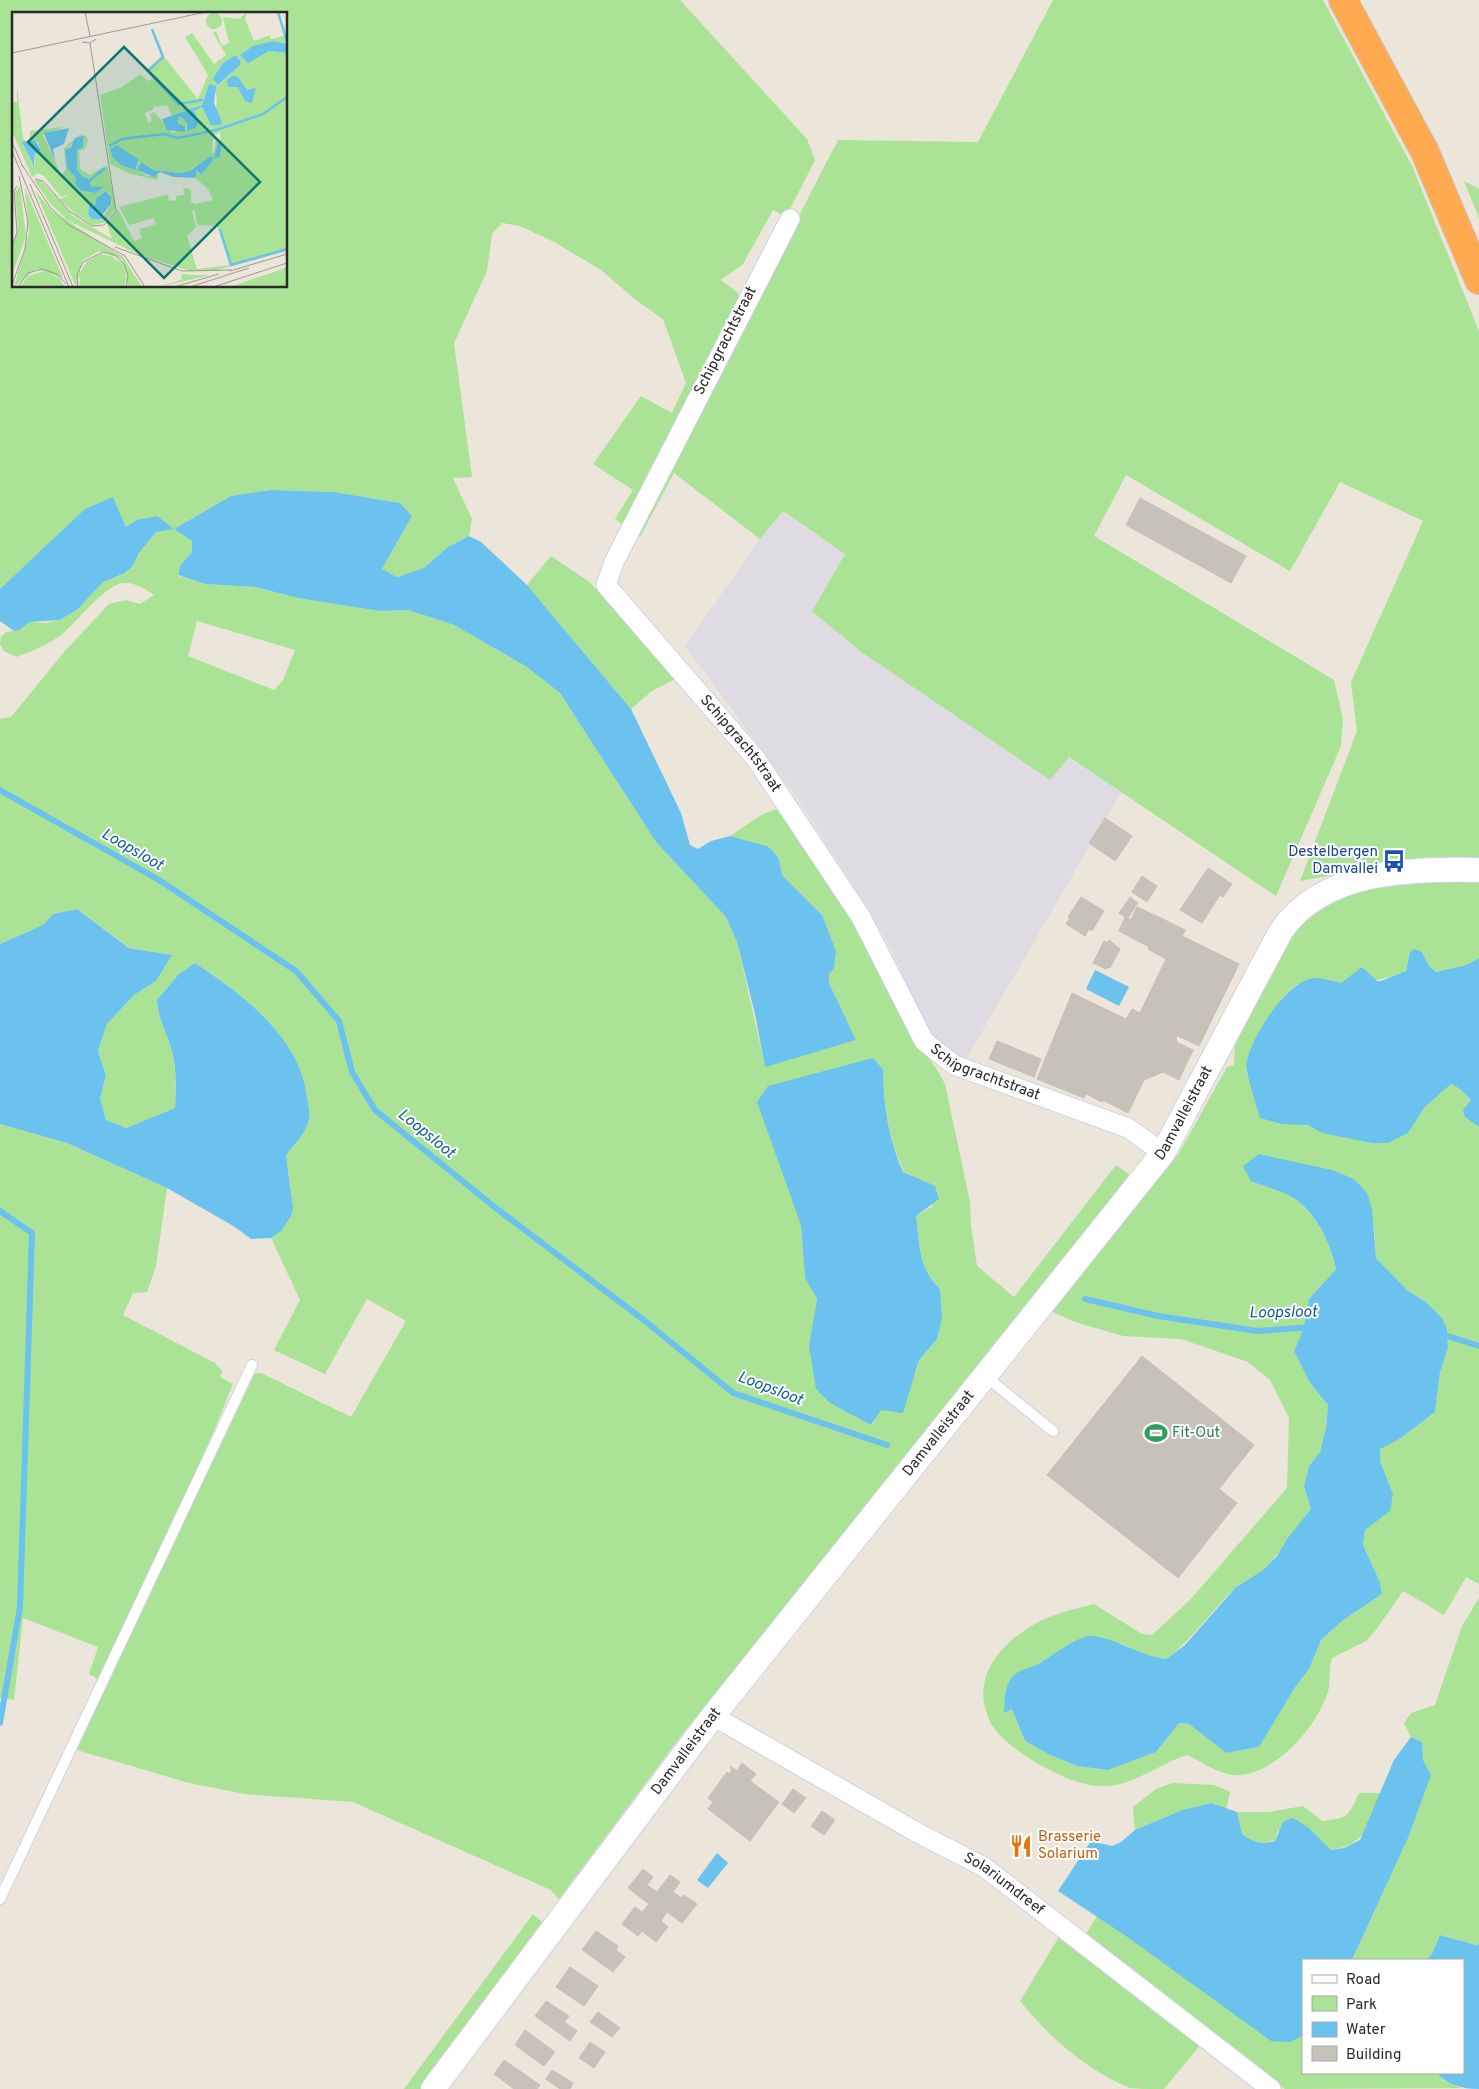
<svg xmlns="http://www.w3.org/2000/svg" width="1479" height="2089" viewBox="0 0 1479 2089" font-family="Overpass,sans-serif">
	<style>
		.industrial { fill: #dedbe3 }
		.green { fill: #aae395; fill-rule: evenodd }
		.water { fill: #6bc2ef }
		.lines { fill: none; stroke-linecap: round; stroke-linejoin: round }
		.stream { stroke: #6bc2ef; stroke-width: 6 }
		.building { fill: #c6c2ba; stroke: #c6c1b4 }
		.service-casing { stroke: #cfd1e2; stroke-width: 12 }
		.minor-casing { stroke: #cfd1e2; stroke-width: 21 }
		.tertiary-casing { stroke: #cfd1e2; stroke-width: 26 }
		.motorway-casing { stroke: #c7c7c7; stroke-width: 30 }
		.service { stroke: #fff; stroke-width: 10 }
		.minor { stroke: #fff; stroke-width: 19 }
		.tertiary { stroke: #fff; stroke-width: 24 }
		.motorway { stroke: #ffa951; stroke-width: 28 }
		.labels { text-anchor: middle; dominant-baseline: central; stroke-width: 4; stroke-linejoin: round; paint-order: stroke }
		.street-label { font-size: 15px; fill: #292929; stroke: #fff }
		.transit-label { font-size: 15px; fill: #164399; stroke: #fff; text-anchor: end }
		.leisure-label { font-size: 15px; fill: #27864d; stroke: #fff; text-anchor: start }
		.food-label { font-size: 15px; fill: #c56008; stroke: #fff; text-anchor: start }
		.water-label { font-size: 16px; font-style: italic; fill: #0c5e99; stroke: #fff }
		.inset-river { fill: none; stroke: #6bc2ef; stroke-width: 2.5 }
		.inset-road { fill: none; stroke: #9d9a93; stroke-width: 1 }
		.view { fill: #0f766e; fill-opacity: 0.15; stroke: #0f766e; stroke-width: 2.5 }
		.inset-edge { fill: none; stroke: #292929; stroke-width: 2.5 }
	</style>
	<rect width="100%" height="100%" fill="#ebe5da"/>
	<!-- industrial -->
	<polygon class="industrial" points="783,511 845,554 812,611 860,651 1049,779 1068,757 1121,792 966,1059 946,1049 934,1039 919,1013 893,952 857,891 795,795 685,646 760,539"/>
	<!-- green -->
	<g class="green">
		<path d="M0,0H680L807,139L815,160L786,217L773,210L743,264L721,280L742,296L751,309L838,140L978,142L1053,0H1323L1413,168L1479,331V857H1429L1300,881L1357,731L1351,682L1423,521L1340,482L1290,571L1126,475L1094,536L1334,680L1343,719L1341,746L1276,896L1069,757L1050,780L860,651L812,611L845,554L783,511L760,539L674,473L640,537L615,519L633,490L593,464L641,396L672,413L686,383L663,319L636,300L601,270L556,243L520,226L502,223L492,234L487,271L454,343L472,477L453,478L472,519L469,536L448,547L424,568L397,577L382,569L412,516L400,503L334,492L270,490L231,496L174,529L192,541V552L180,566L178,576L205,584L255,587L299,598L380,611L408,610L454,625L527,667L560,693L656,842L726,917L737,942L765,1066L856,1040L829,983L822,915L782,875L779,859L767,846L730,836L761,815L776,809L791,824L827,876L922,1050L936,1068L945,1084L970,1202L971,1226L977,1266L1014,1297L1116,1165L1131,1176L770,1630L683,1733L559,1899L551,1890L353,1802L245,1794L189,1783L77,1750L104,1683L89,1674L98,1647L23,1618L14,1700L0,1698V1124L67,1143L167,1188L156,1266L147,1292L133,1293L123,1315L215,1363L222,1371L220,1377L233,1384L213,1433L225,1437L254,1374L261,1373L351,1417L406,1321L367,1299L325,1374L274,1350L300,1300L271,1238C303,1215 289,1188 286,1155C296,1144 305,1135 309,1120C311,1114 308,1104 307,1098C300,1037 242,994 195,963L179,974L157,1001C158,1018 165,1029 170,1045C177,1065 175,1087 175,1108L126,1128L106,1120L100,1099L106,1075L98,1051L107,1024L134,995L156,981L172,955L130,948L77,909L53,914L43,925L0,944V719L11,717L65,651L109,604L126,600L140,604L154,595C147,589 131,581 122,583C104,586 75,624 61,635C51,643 28,653 16,657L4,651L0,644L1,637L6,632L19,630L30,622L45,623L60,620L78,609L103,582L126,573L133,566L139,553L156,532L173,528L137,520L126,527L113,497L20,570L0,589ZM14,14H286V286H14ZM197,621L295,650L283,680L274,690L188,656ZM873,1058L883,1069C883,1104 889,1141 904,1172L912,1176L933,1206L916,1216C920,1245 918,1268 940,1289L937,1339L919,1360L916,1372L889,1410H880L872,1425L809,1347L817,1299L805,1278L801,1225L850,1065Z"/>
		<polygon points="1464,181 1479,189 1479,218"/>
		<polygon points="551,556 588,581 683,675 652,691 631,709 527,585"/>
		<path d="M1413,878L1479,880V958L1466,965L1436,972L1429,966L1422,952H1410L1406,971C1383,980 1368,983 1343,983C1329,983 1314,977 1301,983C1274,996 1258,1043 1245,1068L1252,1089L1322,1133H1408L1425,1107L1451,1084L1460,1089L1471,1100L1463,1110L1479,1127V1584L1466,1577L1444,1615L1403,1591L1376,1630L1366,1641L1332,1658C1328,1669 1331,1681 1328,1692C1316,1728 1274,1777 1233,1775C1218,1774 1201,1761 1187,1755C1158,1764 1133,1787 1102,1786C1079,1786 1054,1773 1035,1762C1022,1754 1003,1741 994,1728C989,1722 986,1711 984,1703C978,1664 1013,1633 1047,1618C1062,1612 1078,1608 1094,1604L1142,1634L1152,1635L1190,1600L1287,1488L1289,1418L1270,1380L1248,1362L1181,1339L1123,1336L1075,1322L1048,1310L1164,1166L1178,1155L1227,1067L1234,1065L1235,1041L1289,935L1312,912L1339,896ZM1251,1181L1374,1225L1376,1258L1408,1291L1426,1302L1442,1318L1447,1330L1448,1348L1440,1372L1435,1412L1401,1438L1380,1448V1461L1393,1494L1389,1511L1365,1530L1363,1545L1380,1582L1382,1594L1342,1621L1321,1640L1309,1669L1296,1686L1259,1747L1226,1753L1189,1724L1179,1723L1156,1752L1108,1770L1077,1766L1050,1755L1025,1741L1012,1709L1004,1712L1014,1675L1036,1665L1069,1644L1120,1643L1149,1657L1166,1659C1193,1639 1211,1611 1235,1588C1244,1580 1256,1577 1264,1569C1281,1553 1296,1528 1311,1509L1304,1486L1309,1466L1320,1452L1326,1428L1328,1405L1310,1383L1294,1351L1303,1330L1309,1299L1336,1269C1331,1245 1318,1218 1298,1201C1286,1192 1265,1187 1251,1181Z"/>
		<polygon points="1479,1598 1479,1944 1476,1945 1440,1935 1432,1954 1426,1960 1352,1960 1408,1838 1430,1775 1423,1760 1422,1742 1411,1737 1404,1723 1411,1713 1435,1705 1462,1626"/>
		<polygon points="1172,1783 1214,1785 1230,1792 1226,1809 1211,1803 1182,1810 1135,1830 1133,1807 1156,1789"/>
		<path d="M1359,1793H1381C1369,1823 1367,1845 1331,1850L1309,1828L1278,1830L1275,1840C1261,1845 1253,1842 1242,1834L1237,1812H1268L1303,1806L1322,1821C1348,1818 1348,1817 1359,1793Z"/>
		<polygon points="533,1914 542,1922 420,2089 404,2089"/>
		<polygon points="1097,1916 1290,2042 1303,2036 1303,2073 1436,2073 1443,2080 1461,2088 1285,2089 1085,1936"/>
		<path d="M1059,1937L1201,2044L1164,2089C1155,2089 1138,2089 1130,2088C1086,2070 1049,2037 1020,2001Z"/>
	</g>
	<!-- water -->
	<g class="water">
		<polygon points="270,490 334,492 400,503 412,516 382,569 397,577 424,568 448,547 469,536 481,542 527,585 631,709 681,813 690,845 698,849 711,841 730,836 767,846 773,851 779,859 782,875 822,915 836,951 834,968 829,974 829,983 856,1040 765,1067 755,1014 737,942 726,917 656,842 560,693 527,667 454,625 408,610 380,611 298,598 255,587 205,584 178,575 180,566 192,552 192,541 174,529 156,532 139,553 133,566 125,573 103,582 78,609 60,620 30,622 19,630 14,631 0,621 0,589 85,509 113,497 126,527 137,520 157,516 174,529 231,496"/>
		<path d="M77,909L129,948L172,955L156,981L134,995L107,1024L98,1051L106,1075L100,1099L106,1120L126,1128L175,1108C176,1087 177,1065 170,1045C165,1029 158,1018 157,1000L179,974L195,963C242,994 300,1037 307,1097C308,1104 311,1114 309,1120C305,1135 295,1144 286,1155L293,1208L291,1216L282,1230L271,1238L251,1239L235,1227L167,1188L67,1143L0,1124V944L43,925L53,914Z"/>
		<path d="M1414,949L1422,952L1429,966L1436,972L1466,965L1479,958V1127L1465,1117L1463,1110L1471,1100L1460,1089L1451,1084L1425,1107L1408,1133L1388,1143H1372L1322,1133L1308,1125L1282,1124L1260,1118C1258,1111 1245,1069 1246,1066C1249,1040 1286,981 1314,978C1322,978 1333,981 1341,983L1362,967L1377,981H1381L1406,971L1410,952Z"/>
		<polygon points="1095,970 1129,987 1119,1006 1086,989"/>
		<path d="M873,1058L883,1069C883,1104 889,1141 903,1172L935,1186L939,1199L916,1216C920,1245 918,1268 940,1289L942,1318L937,1339L919,1360L903,1413L881,1410L871,1425L830,1403L816,1389L809,1346L817,1299L805,1278L801,1225L757,1102L768,1086Z"/>
		<path d="M1259,1154L1332,1170L1354,1179L1367,1193L1372,1209L1376,1258L1408,1291L1426,1302L1442,1318L1447,1329L1448,1348L1440,1372L1435,1412L1401,1438L1380,1449V1461L1393,1494L1390,1511L1365,1530L1363,1545L1380,1582L1382,1594L1342,1621L1321,1640L1309,1669L1296,1686L1259,1747L1226,1753L1189,1724L1179,1723L1156,1752L1108,1770L1077,1766L1050,1755L1025,1741L1012,1709L1004,1713C1005,1700 1004,1686 1013,1676C1018,1670 1031,1668 1038,1664C1050,1657 1078,1635 1092,1636C1119,1639 1140,1656 1166,1659L1185,1645L1236,1587L1262,1571L1277,1556L1287,1539L1311,1509L1304,1486L1309,1466L1320,1452L1326,1428L1328,1405L1310,1383L1294,1351L1303,1330L1309,1299L1336,1269C1331,1245 1318,1217 1298,1201C1286,1192 1265,1187 1251,1181L1243,1166Z"/>
		<path d="M1411,1737L1422,1742L1423,1760L1431,1775L1408,1838L1352,1960H1303V2036L1290,2042L1271,2041L1126,1936L1058,1891L1091,1841L1112,1846L1121,1842L1135,1830L1182,1810L1211,1803L1237,1812L1242,1834C1253,1842 1261,1845 1275,1841L1283,1822L1293,1818L1309,1828L1331,1850L1344,1848L1360,1840L1394,1760Z"/>
		<polygon points="717,1853 728,1863 708,1888 697,1880"/>
		<path d="M1440,1935L1476,1945L1479,1944V2089C1462,2089 1448,2085 1436,2073H1463V1960H1426L1432,1954Z"/>
	</g>
	<g class="lines">
		<!-- stream -->
		<g class="stream">
			<polyline points="0,790 159,880 296,971 339,1021 352,1072 375,1110 497,1209 645,1321 733,1393 887,1445"/>
			<polyline points="0,1211 32,1233 20,1607 0,1723"/>
			<polyline points="1085,1299 1158,1316 1257,1331 1311,1327"/>
			<polyline points="1441,1334 1479,1346"/>
		</g>
	</g>
	<!-- building -->
	<g class="building">
		<polygon points="1140,498 1246,556 1231,583 1126,525"/>
		<polygon points="1105,818 1132,836 1115,861 1089,843"/>
		<polygon points="1208,868 1232,884 1223,897 1220,895 1202,923 1180,910"/>
		<polygon points="1142,876 1157,886 1147,902 1132,892"/>
		<polygon points="1081,897 1104,911 1092,931 1089,929 1085,936 1066,924 1070,918 1068,917"/>
		<polygon points="1130,897 1138,903 1128,918 1131,920 1137,907 1163,919 1149,947 1119,931 1125,917 1119,913"/>
		<polygon points="1163,919 1185,930 1182,936 1239,964 1199,1046 1138,1017 1166,959 1148,949"/>
		<polygon points="1109,940 1120,949 1110,968 1108,967 1106,969 1093,963 1104,941 1107,943"/>
		<polygon points="1072,993 1126,1019 1132,1009 1140,1013 1138,1017 1143,1019 1102,1102 1086,1094 1084,1098 1037,1079"/>
		<polygon points="1143,1019 1177,1036 1176,1039 1178,1043 1193,1050 1179,1080 1163,1072 1144,1080 1128,1113 1103,1100"/>
		<polygon points="997,1041 1041,1059 1034,1077 989,1059"/>
		<polygon points="1142,1356 1254,1445 1219,1489 1237,1503 1178,1578 1047,1475"/>
		<polygon points="742,1763 756,1774 750,1781 779,1802 750,1841 708,1809 713,1802 708,1798 727,1772 729,1774 732,1770 730,1768 731,1766 737,1771"/>
		<polygon points="793,1789 806,1798 794,1813 782,1804"/>
		<polygon points="822,1811 835,1820 824,1835 811,1826"/>
		<polygon points="643,1869 653,1877 647,1885 657,1892 670,1875 680,1882 673,1892 682,1898 684,1895 697,1904 682,1923 667,1912 661,1921 668,1927 656,1942 642,1931 638,1936 622,1924 635,1907 642,1912 649,1904 628,1888"/>
		<polygon points="596,1931 618,1946 616,1950 625,1957 613,1972 582,1950"/>
		<polygon points="570,1967 598,1986 584,2006 556,1987"/>
		<polygon points="546,2001 569,2016 564,2022 577,2031 570,2041 535,2016"/>
		<polygon points="598,2012 620,2028 612,2037 590,2022"/>
		<polygon points="525,2030 555,2052 544,2066 515,2045"/>
		<polygon points="590,2042 605,2052 594,2068 579,2058"/>
		<polygon points="504,2060 540,2085 537,2089 514,2089 494,2074"/>
		<polygon points="552,2070 573,2083 570,2089 560,2089 546,2079"/>
	</g>
	<g class="lines">
		<defs>
			<g id="service">
				<polyline points="985,1376 1053,1431"/>
				<polyline points="0,1899 252,1365"/>
			</g>
			<g id="minor">
				<path id="s1" d="M790,219L614,562L606,585L756,759L861,917L924,1041L954,1065L1128,1128L1163,1153"/>
				<path id="s2" d="M713,1716L918,1833L984,1867L1271,2089"/>
			</g>
			<g id="tertiary">
				<path id="s3" d="M433,2089L713,1716L1163,1153L1281,931C1324,869 1411,869 1479,870"/>
			</g>
			<polyline id="motorway" points="1343,0 1425,152 1479,280"/>
		</defs>
		<!-- service casing -->
		<use href="#service" class="service-casing"/>
		<!-- minor casing -->
		<use href="#minor" class="minor-casing"/>
		<!-- tertiary casing -->
		<use href="#tertiary" class="tertiary-casing"/>
		<!-- motorway casing -->
		<use href="#motorway" class="motorway-casing"/>
		<!-- service -->
		<use href="#service" class="service"/>
		<!-- minor -->
		<use href="#minor" class="minor"/>
		<!-- tertiary -->
		<use href="#tertiary" class="tertiary"/>
		<!-- motorway -->
		<use href="#motorway" class="motorway"/>
	</g>
	<!-- icons -->
	<defs>
		<symbol id="bus-bare" viewBox="-9 -9 18 18"><path d="M-5-6H5V4H4V6H2V4H-2V6H-4V4H-5ZM-3.5-4V0h7V-4ZM-3.5 1.2v1.5H-2V1.2ZM2 1.2v1.5H3.5V1.2Z" fill="#1a4fb4" stroke="#fff" stroke-width="2.5" paint-order="stroke"/></symbol>
		<symbol id="stadium-bare" viewBox="-9 -9 18 18"><path d="M0-5a6.5 5 0 1 0 0 10a6.5 5 0 1 0 0-10ZM-3.5-1.8h7v3.6h-7Z" fill="#2e9e5b" stroke="#fff" stroke-width="2.5" paint-order="stroke"/></symbol>
		<symbol id="restaurant-bare" viewBox="-9 -9 18 18"><path d="M-5-6h1v4h1v-4h1v4h1v-4h1v5L-1.5 .5V6h-2V.5L-5-1ZM5-6V6H3V1.5H1.5Q1.5-4 5-6Z" fill="#e8710a" stroke="#fff" stroke-width="2.5" paint-order="stroke"/></symbol>
	</defs>
	<g fill-rule="evenodd">
		<use href="#bus-bare" x="1378" y="845" width="32" height="32"/>
		<use href="#stadium-bare" x="1140" y="1417" width="32" height="32"/>
		<use href="#restaurant-bare" x="1005" y="1830" width="32" height="32"/>
	</g>
	<g class="labels">
		<!-- street labels -->
		<g class="street-label">
			<text transform="translate(726 341) rotate(-63)">Schipgrachtstraat</text>
			<text stroke="none"><textPath href="#s1" startOffset="618">Schipgrachtstraat</textPath></text>
			<text stroke="none"><textPath href="#s1" startOffset="1038">Schipgrachtstraat</textPath></text>
			<text stroke="none"><textPath href="#s3" startOffset="1232">Damvalleistraat</textPath></text>
			<text stroke="none"><textPath href="#s3" startOffset="828">Damvalleistraat</textPath></text>
			<text stroke="none"><textPath href="#s3" startOffset="422">Damvalleistraat</textPath></text>
			<text stroke="none"><textPath href="#s2" startOffset="336">Solariumdreef</textPath></text>
		</g>
		<!-- transit labels -->
		<g class="transit-label">
			<text x="1378" y="852">Destelbergen<tspan x="1378" dy="17">Damvallei</tspan></text>
		</g>
		<!-- leisure labels -->
		<g class="leisure-label">
			<text x="1172" y="1433">Fit-Out</text>
		</g>
		<!-- food labels -->
		<g class="food-label">
			<text x="1038" y="1837">Brasserie<tspan x="1038" dy="17">Solarium</tspan></text>
		</g>
		<!-- water labels -->
		<g class="water-label">
			<text transform="translate(132 850) rotate(30)">Loopsloot</text>
			<text transform="translate(426 1134) rotate(39)">Loopsloot</text>
			<text transform="translate(1283 1313) rotate(-1)">Loopsloot</text>
			<text transform="translate(770 1389) rotate(21)">Loopsloot</text>
		</g>
	</g>
	<!-- overview -->
	<g transform="translate(12 12)">
		<rect width="275" height="275" fill="#ebe5da"/>
		<path d="M235,0L233,7L242,29L258,23L259,27L272,24L275,28V32L262,29L234,38V48L257,39L275,41V239L205,258L178,259L130,244L55,208L38,191L22,168L29,169L61,204L100,227L95,212L106,197L122,229L130,226L127,217L144,212L142,206L117,213L107,195L150,184L156,183L157,189L164,188V184L173,183L171,177L174,176L179,178V190L184,192L201,188L196,177L183,166L185,158L188,163L202,147L199,145L178,159L167,161L141,158L129,151L125,158L135,164L146,163L145,168L116,161L98,152L88,83L108,76L129,62L135,69L141,67L135,57L150,44L147,30L152,45L186,87L196,63L173,25L180,21L202,52L214,43L201,21L204,19L210,34L217,31L211,5L227,7ZM227,45V54L207,73L203,63L211,51ZM197,72L205,84L204,100L210,110L205,113L198,111L190,95L182,99L186,106L184,116L174,117L175,111L168,104L165,110L172,114L161,121L142,100L138,102L140,109L136,111L133,101L142,97L141,91L143,95L155,93L160,104L190,93ZM208,120L209,142L203,146L206,129H204L202,140L200,141L201,124ZM108,135L128,150L123,158L109,153L101,146L98,137ZM180,199H183L185,213L205,214L218,253L185,257L175,224L184,215ZM194 9a8 8 0 1 1 16 0a8 8 0 1 1-16 0ZM5,75L11,126L15,131L10,130L21,155L23,152L22,143L29,138L26,130L18,129V119L52,115L31,123L49,163L54,158L52,136L67,123L74,124L76,128L73,137L67,139L68,157L78,163L95,153L104,196L92,211L80,213L63,202L47,187L30,168L48,187L61,181L49,185L32,164L26,161L20,165L0,119V90H5ZM68,124L73,127L71,135L65,138V157L71,165L76,166L79,174L91,175L83,181L68,178L63,172L64,166L55,156L53,139ZM93,179L98,182L100,191L90,207H80L76,203L77,193L83,194L84,186ZM8,174L14,224L0,263V236L6,216L3,180ZM13,176L51,266L24,257L2,275L17,221ZM23,178L39,198L111,245L130,275H116L110,247L87,239L70,249L64,275ZM89,242L99,244L110,251L115,264L112,275H68L67,262L74,250ZM275,255V275H218L259,261ZM32,259L47,266L53,275H8L16,264ZM170,262L185,263H199L146,275L169,268Z" fill="#aae395" fill-rule="evenodd"/>
		<path d="M262,29L275,32V41L257,39L236,51L228,43L241,34ZM224,43L229,50L227,54L206,73L201,67L203,63L211,51ZM220,64L226,65L235,78L244,76L240,91L233,89L226,75H216L215,68ZM197,72L204,74L202,91L210,110L208,113H199L190,95L182,99L187,108L184,116L175,119V111L168,104L165,110L173,115V120L155,118L150,107L190,93ZM57,116L52,132L41,137L43,149L32,121ZM72,124L71,135L65,138V157L71,165L76,166L79,174L92,175L83,181L68,178L63,172L64,166L55,156L53,138L59,135L63,126ZM23,129L29,138L22,143V155L10,130ZM206,130L210,131L208,145L202,147L189,163L185,158L183,166L161,165L148,160L142,165L125,158L129,150L141,158L167,161L178,159L199,144L202,147ZM105,133L127,148L123,158L109,153L101,146L98,137ZM94,179L99,185V192L90,203L91,207H80L76,203L77,193L83,194L84,186Z" fill="#6bc2ef"/>
		<path class="inset-river" d="M266,0L275,30M140,17L151,45L136,59L166,92L191,88M97,134L110,127L152,122L166,126L204,118L251,102L275,85M76,170L93,156M0,192V210M208,217L219,253L275,237"/>
		<path class="inset-road" d="M73,0L78,24M70,30L78,31L84,27M0,41L194,0M0,130L11,155M0,139L57,275M10,153L38,195L57,213L113,244L133,275M23,167L31,169L57,199L80,214L92,213L104,199L78,31M18,172L61,275M0,235L5,220L2,179L5,174M103,235L170,259L220,258M218,259L275,242M0,273L13,237L16,210L7,164M6,275L16,261L30,257L45,262L54,272M66,275L65,263L71,250L91,240L103,243L112,252L116,264L114,275M162,275L207,262M178,275L237,256M201,275L275,251"/>
		<path class="view" d="M112,35L248,170L152,266L16,130Z"/>
		<rect width="275" height="275" class="inset-edge"/>
	</g>
	<!-- legend -->
	<rect x="1302" y="1959" width="162" height="115" fill="#ffffff" stroke="#a9a9a9"/>
	<rect x="1312" y="1975" width="25" height="8" fill="#ffffff" stroke="#a9a9a9"/>
	<text x="1346" y="1984" font-size="15" fill="#292929">Road</text>
	<rect x="1312" y="1996" width="25" height="15" fill="#aae395" stroke="#a9a9a9"/>
	<text x="1346" y="2009" font-size="15" fill="#292929">Park</text>
	<rect x="1312" y="2022" width="25" height="15" fill="#6bc2ef" stroke="#a9a9a9"/>
	<text x="1346" y="2034" font-size="15" fill="#292929">Water</text>
	<rect x="1312" y="2046" width="25" height="15" fill="#c6c2ba" stroke="#a9a9a9"/>
	<text x="1346" y="2059" font-size="15" fill="#292929">Building</text>
</svg>
